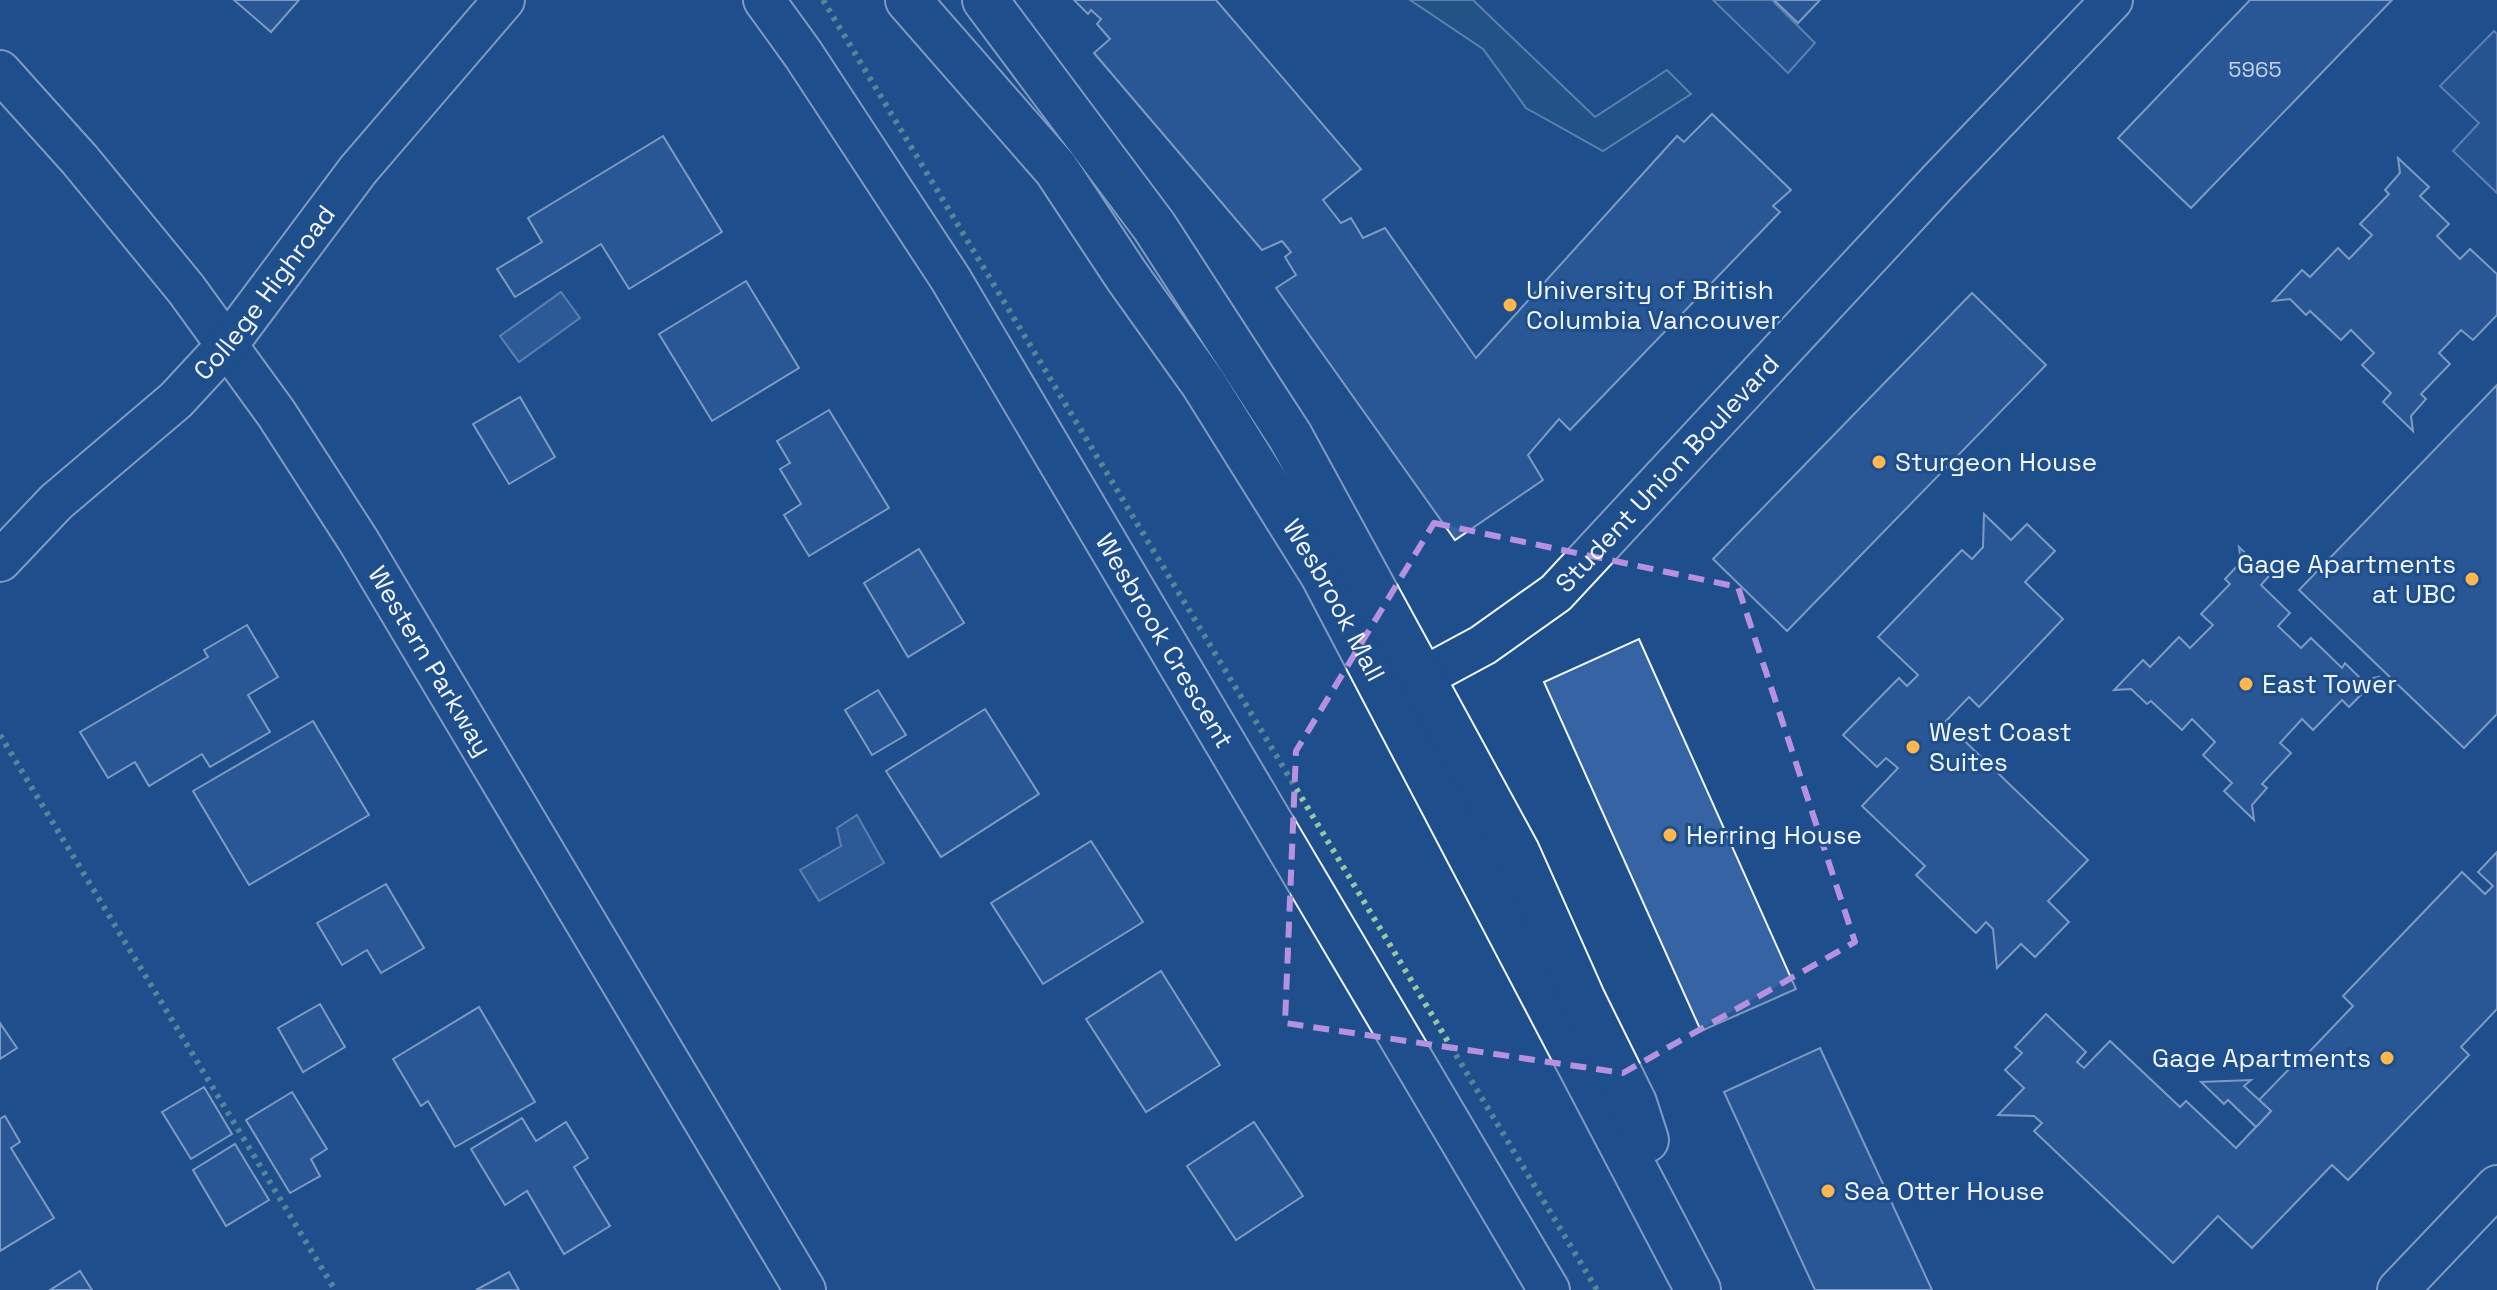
<svg xmlns="http://www.w3.org/2000/svg" width="2497" height="1290" viewBox="0 0 2497 1290" font-family="'Space Grotesk',sans-serif">
	<style>
		.green { fill: #245a82; stroke: #a8bbd7; stroke-width: 2 }
		.parking { fill: #305b95; stroke: #a8bbd7; stroke-width: 2 }
		.water { fill: #3b69a3; stroke: #a8bbd7; stroke-width: 2 }
		.building { fill: #3563a3; stroke: #f2f6ff; stroke-width: 2 }
		.lines { fill: none; stroke-linecap: round; stroke-linejoin: round }
		.minor-casing { stroke: #f2f6ff; stroke-width: 44 }
		.secondary-casing { stroke: #f2f6ff; stroke-width: 48 }
		.minor { stroke: #1f4e8c; stroke-width: 40 }
		.secondary { stroke: #1f4e8c; stroke-width: 44 }
		.hedge { stroke: #97c8a6; stroke-width: 6; stroke-dasharray: 4 6; stroke-linecap: butt }
		.marked { fill: none; stroke: #b691df; stroke-width: 6; stroke-dasharray: 16 10; stroke-linejoin: round }
		.poi-dot { fill: #ffb74d; stroke: #1f4e8c; stroke-width: 3 }
		.labels { text-anchor: middle; dominant-baseline: central; stroke-width: 6; stroke-linejoin: round; paint-order: stroke }
		.number-label { font-size: 22px; fill: #c3d1e8 }
		.poi-label { font-size: 26px; fill: #f2f6ff; stroke: #1f4e8c; text-anchor: start }
		.street-label { font-size: 26px; fill: #f2f6ff; stroke: #1f4e8c }
	</style>
	<rect width="100%" height="100%" fill="#1f4e8c"/>
	<!-- green -->
	<polygon class="green" points="1410,0 1473,0 1595,117 1667,70 1691,94 1603,151 1526,108 1483,49"/>
	<!-- parking -->
	<g class="parking">
		<polygon points="1713,0 1772,0 1815,43 1788,73"/>
		<polygon points="2494,31 2497,34 2497,193 2453,151 2479,123 2440,86"/>
	</g>
	<!-- water -->
	<g class="water">
		<polygon points="561,292 580,318 519,362 500,336"/>
		<polygon points="857,815 884,863 819,901 800,870 841,846 837,828"/>
	</g>
	<!-- building -->
	<g class="building">
		<polygon points="234,0 299,0 271,32"/>
		<polygon points="1074,0 1216,0 1361,169 1323,200 1341,223 1351,218 1363,238 1385,228 1476,358 1677,136 1684,142 1712,114 1791,190 1773,206 1780,212 1570,430 1559,419 1528,455 1543,480 1455,540 1276,288 1296,275 1285,257 1291,252 1282,241 1262,250 1094,53 1110,39 1097,24 1101,19 1091,10 1088,14"/>
		<polygon points="1774,0 1820,0 1798,23"/>
		<polygon points="2250,0 2392,0 2191,208 2118,138"/>
		<polygon points="663,136 722,232 629,289 601,244 515,297 497,269 542,242 528,218"/>
		<polygon points="2398,158 2429,187 2420,196 2449,224 2437,236 2460,259 2470,249 2497,274 2497,315 2473,340 2461,330 2439,353 2450,364 2421,394 2426,399 2411,416 2413,431 2383,402 2391,393 2362,365 2374,353 2351,330 2341,340 2310,311 2306,315 2290,299 2273,301 2302,270 2310,277 2338,248 2349,259 2372,235 2360,224 2389,194 2385,190 2400,173"/>
		<polygon points="746,281 799,368 712,421 659,334"/>
		<polygon points="1972,293 2046,365 1787,631 1713,559"/>
		<polygon points="2497,385 2497,714 2464,748 2299,590"/>
		<polygon points="520,397 555,457 509,484 473,424"/>
		<polygon points="829,410 889,508 809,556 784,515 801,504 780,469 790,463 777,441"/>
		<polygon points="1984,514 2011,540 2027,524 2055,551 2025,582 2063,619 1979,707 1969,697 1945,722 2088,860 2048,901 2069,922 2035,957 2021,944 1997,968 1993,929 1986,922 1976,933 1916,875 1925,866 1862,806 1898,768 1886,758 1877,767 1843,735 1899,678 1907,686 1918,675 1878,637 1962,550 1972,559 1983,547"/>
		<polygon points="2239,547 2269,576 2261,585 2290,613 2278,626 2301,648 2311,638 2342,668 2345,663 2362,680 2378,677 2349,707 2342,700 2313,730 2302,719 2280,743 2291,753 2262,784 2267,788 2252,805 2254,820 2224,791 2232,783 2203,755 2215,742 2192,719 2182,730 2151,701 2147,704 2131,689 2114,690 2143,660 2150,667 2179,637 2190,648 2213,625 2201,614 2230,584 2225,579 2241,562"/>
		<polygon points="919,549 964,623 908,657 864,583"/>
		<polygon points="247,625 278,677 248,695 270,732 210,767 202,754 149,786 135,762 108,778 80,732 208,657 204,650"/>
		<polygon points="1639,639 1796,989 1701,1031 1544,682"/>
		<polygon points="878,690 906,735 872,755 845,710"/>
		<polygon points="985,709 1039,794 941,857 886,771"/>
		<polygon points="313,721 369,815 249,885 193,791"/>
		<polygon points="1091,841 1143,922 1043,984 991,903"/>
		<polygon points="2497,852 2497,1009 2461,1047 2469,1055 2348,1180 2332,1165 2252,1248 2218,1216 2173,1263 2034,1131 2042,1123 2034,1116 1998,1115 2024,1088 2005,1070 2022,1053 2015,1047 2046,1014 2086,1052 2077,1062 2084,1068 2110,1041 2180,1107 2186,1101 2236,1148 2271,1111 2259,1100 2293,1065 2297,1069 2311,1054 2309,1052 2353,1006 2343,996 2462,872 2485,894 2493,886 2478,872"/>
		<polygon points="386,884 424,948 381,973 367,950 342,965 317,923"/>
		<polygon points="1161,971 1220,1065 1146,1112 1086,1019"/>
		<polygon points="320,1004 345,1047 303,1072 278,1028"/>
		<polygon points="479,1007 535,1102 455,1147 428,1101 421,1106 393,1059"/>
		<polygon points="0,1023 17,1048 0,1059"/>
		<polygon points="1820,1048 1932,1290 1815,1290 1724,1092"/>
		<polygon points="2251,1080 2244,1086 2271,1111 2256,1127 2228,1100 2224,1104 2201,1082"/>
		<polygon points="204,1087 232,1134 191,1159 162,1112"/>
		<polygon points="292,1092 327,1149 311,1159 320,1176 290,1193 246,1120"/>
		<polygon points="5,1116 20,1142 11,1148 54,1218 0,1251 0,1119"/>
		<polygon points="522,1118 536,1141 566,1122 588,1158 574,1167 610,1226 564,1254 527,1191 505,1205 471,1149"/>
		<polygon points="1254,1122 1303,1196 1236,1240 1187,1166"/>
		<polygon points="235,1144 269,1200 226,1226 193,1170"/>
		<polygon points="80,1271 92,1290 50,1290"/>
		<polygon points="509,1272 519,1290 476,1290"/>
	</g>
	<g class="lines">
		<defs>
			<g id="minor">
				<path id="s1" d="M764,0L803,54L950,278L1549,1290"/>
				<path id="s2" d="M0,71L80,160L186,289L276,413L358,540L805,1290"/>
				<path id="s3" d="M0,561L56,502L176,400L227,345L358,170L504,0"/>
				<path id="s4" d="M1394,693L1483,645L1556,593L1939,181L2112,0"/>
				<polyline points="2398,1290 2497,1186"/>
			</g>
			<g id="secondary">
				<path id="s5" d="M908,0L1056,169L1126,275L1203,383L1323,575L1698,1290"/>
				<polyline points="985,0 1154,226 1290,436 1517,852 1583,1000 1634,1103 1646,1140"/>
			</g>
		</defs>
		<!-- minor casing -->
		<use href="#minor" class="minor-casing"/>
		<!-- secondary casing -->
		<use href="#secondary" class="secondary-casing"/>
		<!-- minor -->
		<use href="#minor" class="minor"/>
		<!-- secondary -->
		<use href="#secondary" class="secondary"/>
		<!-- hedge -->
		<g class="hedge">
			<polyline points="823,0 1597,1290"/>
			<polyline points="0,735 335,1290"/>
		</g>
	</g>
	<!-- marked area -->
	<path d="M0 0H2497V1290H0ZM1434,523L1738,587L1855,942L1623,1073L1285,1023L1296,751Z" fill="#1f4e8c" fill-opacity=".55" fill-rule="evenodd"/>
	<path class="marked" d="M1434,523L1738,587L1855,942L1623,1073L1285,1023L1296,751Z"/>
	<!-- markers -->
	<g class="poi-dot">
		<circle cx="1510" cy="305" r="8"/>
		<circle cx="1879" cy="462" r="8"/>
		<circle cx="2472" cy="579" r="8"/>
		<circle cx="2246" cy="684" r="8"/>
		<circle cx="1913" cy="747" r="8"/>
		<circle cx="1670" cy="835" r="8"/>
		<circle cx="2387" cy="1058" r="8"/>
		<circle cx="1828" cy="1191" r="8"/>
	</g>
	<g class="labels">
		<!-- number labels -->
		<g class="number-label">
			<text x="2255" y="69">5965</text>
		</g>
		<!-- poi labels -->
		<g class="poi-label">
			<text x="1526" y="290">University of British<tspan x="1526" dy="30">Columbia Vancouver</tspan></text>
			<text x="1895" y="462">Sturgeon House</text>
			<text x="2456" y="564" text-anchor="end">Gage Apartments<tspan x="2456" dy="30">at UBC</tspan></text>
			<text x="2262" y="684">East Tower</text>
			<text x="1929" y="732">West Coast<tspan x="1929" dy="30">Suites</tspan></text>
			<text x="1686" y="835">Herring House</text>
			<text x="2371" y="1058" text-anchor="end">Gage Apartments</text>
			<text x="1844" y="1191">Sea Otter House</text>
		</g>
		<!-- street labels -->
		<g class="street-label">
			<text stroke="none"><textPath href="#s3" startOffset="378">College Highroad</textPath></text>
			<text stroke="none"><textPath href="#s4" startOffset="354">Student Union Boulevard</textPath></text>
			<text stroke="none"><textPath href="#s5" startOffset="738">Wesbrook Mall</textPath></text>
			<text stroke="none"><textPath href="#s1" startOffset="756">Wesbrook Crescent</textPath></text>
			<text stroke="none"><textPath href="#s2" startOffset="732">Western Parkway</textPath></text>
		</g>
	</g>
</svg>
